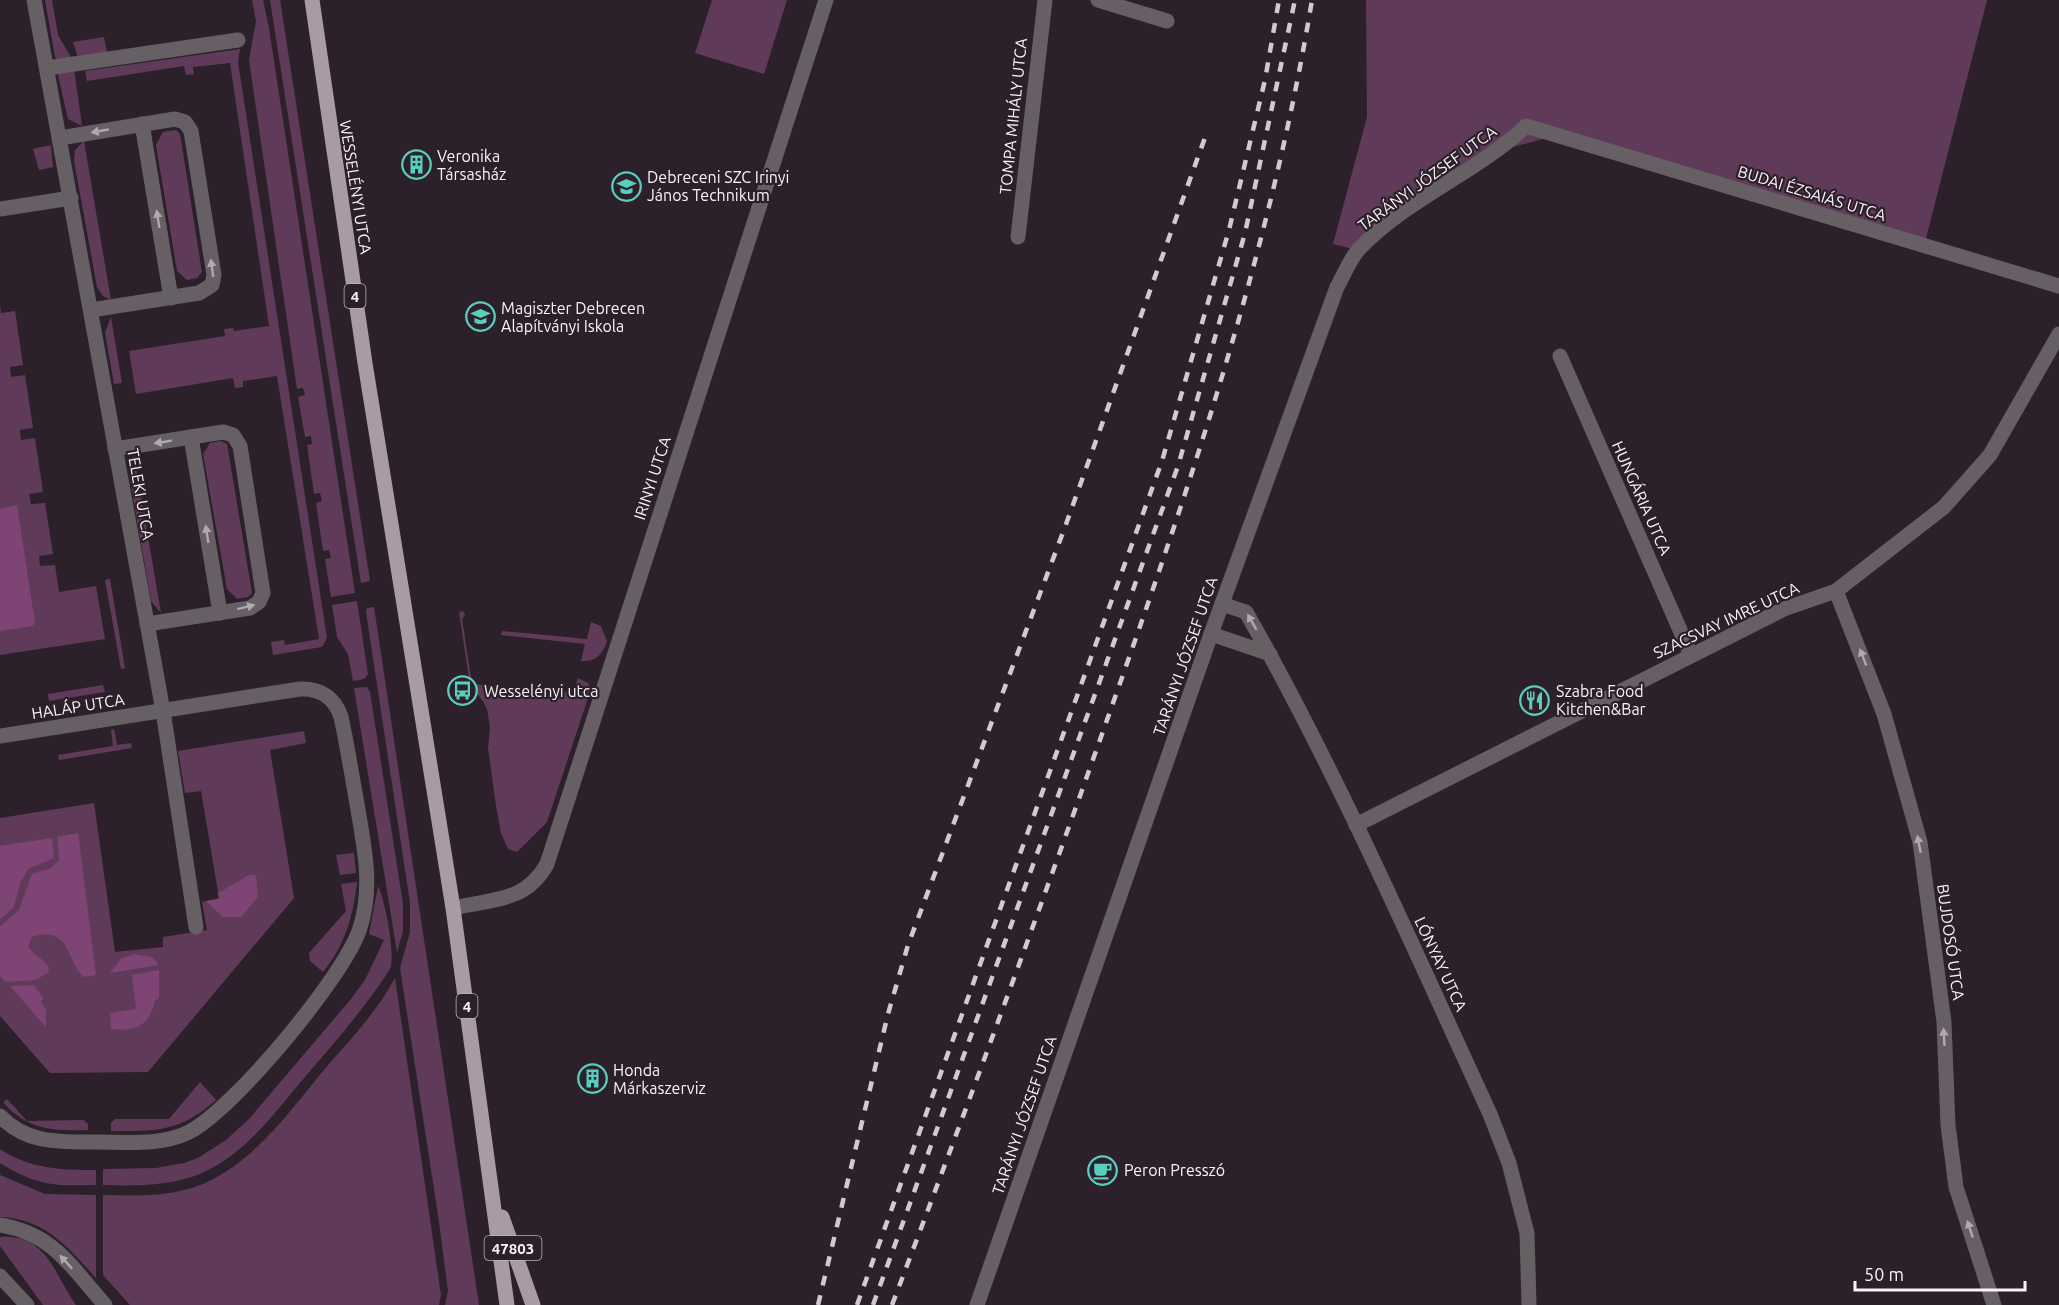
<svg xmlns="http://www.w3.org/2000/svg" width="2059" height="1305" viewBox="0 0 2059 1305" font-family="Ubuntu,sans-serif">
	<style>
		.green { fill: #603b59 }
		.forest { fill: #7e4474 }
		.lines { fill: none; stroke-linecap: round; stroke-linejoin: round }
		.minor { stroke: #666065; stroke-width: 15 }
		.major { stroke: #a99ba5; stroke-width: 15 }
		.rail { stroke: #d3cad1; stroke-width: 4.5; stroke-dasharray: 10 10; stroke-linecap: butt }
		.oneway { fill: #b0a9ae }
		.labels { text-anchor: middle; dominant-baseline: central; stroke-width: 4.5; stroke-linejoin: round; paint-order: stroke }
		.shield { fill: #2c202a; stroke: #bdb3ba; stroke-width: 1.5 }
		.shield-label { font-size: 15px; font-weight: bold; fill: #fbf2f8 }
		.street-label { font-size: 16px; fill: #fbf2f8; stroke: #2c202a }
		.poi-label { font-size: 16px; fill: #fbf2f8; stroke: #2c202a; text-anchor: start }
	</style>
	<rect width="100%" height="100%" fill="#2c202a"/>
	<!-- green -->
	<g class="green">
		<polygon points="45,0 52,0 58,35 72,59 57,60 55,57"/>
		<polygon points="252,0 263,0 269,28 355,593 331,597 325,559 331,558 329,550 323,551 316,503 322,501 320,493 314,494 307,445 312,444 311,436 305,437 298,397 305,395 303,388 297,389 249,60 256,21"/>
		<polygon points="270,0 280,0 370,581 361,583"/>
		<polygon points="712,0 787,0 764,74 695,53"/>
		<polygon points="1366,0 1987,0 1924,246 1554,136 1501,150 1358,250 1333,244 1367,117"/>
		<polygon points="104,37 107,53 78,58 73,42"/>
		<polygon points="240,49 238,62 327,638 322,647 273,655 271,642 284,640 285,645 319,639 277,376 243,381 243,387 235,388 233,378 136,394 129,351 225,336 224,329 233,328 234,331 269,326 230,63 193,67 194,74 186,75 184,66 87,81 85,71"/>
		<polygon points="74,69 82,126 68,119 58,75 61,71"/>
		<polygon points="176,130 180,134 202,272 197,278 187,280 177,271 156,145 163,132"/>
		<polygon points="84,141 111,300 103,296 97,287 74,161 75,150"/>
		<polygon points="51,145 53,167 39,170 33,149"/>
		<polygon points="0,305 1,313 15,311 23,365 10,367 11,377 25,375 33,428 20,430 21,440 35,438 43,492 29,494 31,504 45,503 53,554 39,556 40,566 55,565 59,592 96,586 105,639 0,655"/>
		<polygon points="111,317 122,383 114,384 105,333"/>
		<polygon points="221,441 227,444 252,593 248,597 237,599 227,589 203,454 210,443"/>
		<polygon points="134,455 161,613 151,601 129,474 129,462"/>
		<polygon points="110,579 125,668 121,669 105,580"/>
		<polygon points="357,601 368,674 364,679 353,681 348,654 337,637 332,605"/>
		<polygon points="374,607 479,1305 445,1305 448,1291 438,1215 400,968 410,932 410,903 366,612 367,608"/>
		<polygon points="463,611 465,615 462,619 472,684 573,693 578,678 588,683 591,689 547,822 517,852 508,849 501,833 496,806 488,748 490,727 487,709 483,701 470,685 459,612"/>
		<path d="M591,622L601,626L607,641C603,654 596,662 581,661L585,644L501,635L502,631L587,639Z"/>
		<polygon points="103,685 105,692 49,701 48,694"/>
		<polygon points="367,687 370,692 403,904 403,931 397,952 354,688"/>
		<polygon points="114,729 117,745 131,743 132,748 59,760 58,755 113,746 111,730"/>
		<polygon points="304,731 306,743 270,750 294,898 148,1072 50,1073 0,1016 0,818 94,803 115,952 163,947 163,937 207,930 202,902 219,898 201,791 185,793 178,751"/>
		<polygon points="354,853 356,873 340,875 336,855"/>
		<path d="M357,882C353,917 345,945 323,972L310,961L309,953L346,911L341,884Z"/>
		<path d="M378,886C385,899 396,956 390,969C365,1008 335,1042 305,1077C274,1113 247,1153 202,1173C172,1186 136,1186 103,1185V1169L156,1168L184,1163L198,1158L226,1140L249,1119L351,999L365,980L384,940L369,934Z"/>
		<path d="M395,978L441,1295L439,1305H130L103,1275V1195C136,1196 172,1197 203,1184C257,1160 291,1109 328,1065C352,1038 378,1010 395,978Z"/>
		<path d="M200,1082L216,1100C180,1132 158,1131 111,1131V1123L115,1119H169Z"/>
		<path d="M7,1099L27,1121L84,1120L88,1124V1130C54,1131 26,1130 3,1102Z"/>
		<path d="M0,1149C29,1169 63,1170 96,1170V1185C53,1186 38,1186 0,1163Z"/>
		<path d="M0,1175L45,1194L96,1195V1278C68,1247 44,1218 0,1217Z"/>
		<path d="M0,1237C48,1234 54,1275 76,1305H43L0,1246Z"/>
	</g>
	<!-- forest -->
	<g class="forest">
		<polygon points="17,505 35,623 32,626 0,631 0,509"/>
		<path d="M78,833L96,975L84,977C65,961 72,925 32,937L28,946C33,956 44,958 49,968L48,973L35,980L6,982L0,976V927L19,910L32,874L51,868L59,860L57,837Z"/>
		<polygon points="52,838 54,858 28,869 20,883 14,907 0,920 0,846"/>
		<polygon points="251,874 256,876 258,897 241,917 223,917 206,901 219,899 218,893"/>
		<polygon points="134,954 152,957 159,965 110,973 121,959"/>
		<path d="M159,970V998L155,1001C149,1025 137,1032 111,1029L110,1013L136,1009L132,975Z"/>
		<polygon points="34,985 43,998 41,1002 46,1010 46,1027 10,986"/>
	</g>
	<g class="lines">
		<!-- minor -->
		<g class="minor">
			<polyline points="34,0 163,711 196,927"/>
			<polyline points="1098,0 1167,21"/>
			<polyline points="47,68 238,40"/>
			<polyline points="142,124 171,298"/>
			<polyline points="60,138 175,119 185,122 191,131 214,275 212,285 199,293 91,310"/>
			<polyline points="0,209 71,198"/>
			<polyline points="1018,237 1045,0"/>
			<polyline points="1560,356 1691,655"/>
			<polyline points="191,437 220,613"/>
			<polyline points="115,449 223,432 233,435 240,446 263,593 259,602 250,608 147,624"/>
			<polyline points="1836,591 1884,714 1920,842 1944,1022 1948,1125 1956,1187 1994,1305"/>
			<path d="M1222,604L1246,612C1338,774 1412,945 1490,1114L1509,1163L1527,1233L1529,1305"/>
			<polyline points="1211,634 1270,654"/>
			<path d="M0,736L300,689C320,688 335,698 341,717C347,744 351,771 356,798C363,842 374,884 360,928C346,974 231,1113 187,1133C158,1147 119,1141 88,1142C54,1142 25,1142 0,1116"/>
			<polyline points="1356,825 1784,609 1836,591 1944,507 1990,455 2059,334"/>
			<path d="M453,908C493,899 526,902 547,864L826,0"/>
			<path d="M0,1225C54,1234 71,1267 105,1305"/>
			<polyline points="0,1276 27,1305"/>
			<path d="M977,1305L1211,634L1337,287C1344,275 1350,258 1360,248C1408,198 1476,173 1526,126L2059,286"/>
		</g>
		<!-- major -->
		<g class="major">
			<polyline points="312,0 365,363 453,908 507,1305"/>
			<polyline points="502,1217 533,1305"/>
		</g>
		<!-- rail -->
		<g class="rail">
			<polyline points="818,1305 888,1014 908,945 1065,527 1207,132"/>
			<polyline points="857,1305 1162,461 1229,230 1265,80 1279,0"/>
			<polyline points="873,1305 1178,466 1245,233 1295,0"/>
			<path d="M892,1305C968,1105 1042,904 1113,703C1195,472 1272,242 1312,0"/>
		</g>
	</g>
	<!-- one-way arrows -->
	<defs><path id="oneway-solid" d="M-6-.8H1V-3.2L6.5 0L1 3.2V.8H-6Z" transform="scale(1.5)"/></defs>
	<g class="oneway">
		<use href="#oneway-solid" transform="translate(100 131) rotate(170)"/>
		<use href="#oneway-solid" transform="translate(158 219) rotate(-99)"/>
		<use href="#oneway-solid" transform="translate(212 268) rotate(-98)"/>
		<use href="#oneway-solid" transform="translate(163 442) rotate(171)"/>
		<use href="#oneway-solid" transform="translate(207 534) rotate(-99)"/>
		<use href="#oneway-solid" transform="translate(246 607) rotate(-14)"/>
		<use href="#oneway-solid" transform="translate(1252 622) rotate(-120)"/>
		<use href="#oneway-solid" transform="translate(1863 657) rotate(-111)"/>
		<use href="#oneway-solid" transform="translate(1919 844) rotate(-101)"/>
		<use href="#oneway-solid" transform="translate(1944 1037) rotate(-93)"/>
		<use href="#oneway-solid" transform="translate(1970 1229) rotate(-108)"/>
		<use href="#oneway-solid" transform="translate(66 1262) rotate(-133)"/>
	</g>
	<!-- icons -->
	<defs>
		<symbol id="building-ring" viewBox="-11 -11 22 22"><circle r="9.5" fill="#2c202a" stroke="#58cebf" stroke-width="1.5"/><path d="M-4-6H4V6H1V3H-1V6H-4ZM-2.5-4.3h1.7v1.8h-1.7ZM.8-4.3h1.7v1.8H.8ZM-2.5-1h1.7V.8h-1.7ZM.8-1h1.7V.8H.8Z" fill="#58cebf"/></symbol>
		<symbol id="school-ring" viewBox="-11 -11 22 22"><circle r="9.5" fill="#2c202a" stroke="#58cebf" stroke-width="1.5"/><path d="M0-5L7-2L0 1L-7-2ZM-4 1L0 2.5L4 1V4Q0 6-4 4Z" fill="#58cebf"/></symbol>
		<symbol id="bus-ring" viewBox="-11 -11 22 22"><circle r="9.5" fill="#2c202a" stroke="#58cebf" stroke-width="1.5"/><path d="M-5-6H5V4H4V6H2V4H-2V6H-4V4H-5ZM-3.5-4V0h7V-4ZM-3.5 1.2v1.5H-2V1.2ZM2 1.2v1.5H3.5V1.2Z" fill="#58cebf"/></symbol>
		<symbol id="restaurant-ring" viewBox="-11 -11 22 22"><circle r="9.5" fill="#2c202a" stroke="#58cebf" stroke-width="1.5"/><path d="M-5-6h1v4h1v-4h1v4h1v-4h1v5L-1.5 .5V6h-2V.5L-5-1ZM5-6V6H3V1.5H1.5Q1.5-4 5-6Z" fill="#58cebf"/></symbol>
		<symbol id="cafe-ring" viewBox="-11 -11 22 22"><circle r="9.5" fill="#2c202a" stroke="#58cebf" stroke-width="1.5"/><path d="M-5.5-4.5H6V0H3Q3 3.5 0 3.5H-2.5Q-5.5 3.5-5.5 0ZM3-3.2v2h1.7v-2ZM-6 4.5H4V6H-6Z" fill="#58cebf"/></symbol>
	</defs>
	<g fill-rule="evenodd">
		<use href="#building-ring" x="400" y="148" width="33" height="33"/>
		<use href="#school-ring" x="610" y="170" width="33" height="33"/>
		<use href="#school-ring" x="464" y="300" width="33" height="33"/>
		<use href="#bus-ring" x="446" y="674" width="33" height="33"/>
		<use href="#restaurant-ring" x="1518" y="684" width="33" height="33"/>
		<use href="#building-ring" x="576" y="1062" width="33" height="33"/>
		<use href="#cafe-ring" x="1086" y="1154" width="33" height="33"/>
	</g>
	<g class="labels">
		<!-- shield labels -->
		<g class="shield">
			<rect x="344.5" y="284" width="21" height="24" rx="4.5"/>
			<rect x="456.5" y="994" width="21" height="24" rx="4.5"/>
			<rect x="484.5" y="1236" width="57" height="24" rx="4.5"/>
		</g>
		<g class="shield-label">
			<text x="355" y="296">4</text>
			<text x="467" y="1006">4</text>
			<text x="513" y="1248">47803</text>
		</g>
		<!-- street labels -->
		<g class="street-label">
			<text transform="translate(1013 116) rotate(-84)">TOMPA MIHÁLY UTCA</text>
			<text transform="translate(1427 178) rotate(-36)">TARÁNYI JÓZSEF UTCA</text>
			<text transform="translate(356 187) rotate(81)">WESSELÉNYI UTCA</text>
			<text transform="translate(1812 193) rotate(17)">BUDAI ÉZSAIÁS UTCA</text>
			<text transform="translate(652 478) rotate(-72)">IRINYI UTCA</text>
			<text transform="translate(141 494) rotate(80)">TELEKI UTCA</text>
			<text transform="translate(1642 498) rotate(66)">HUNGÁRIA UTCA</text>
			<text transform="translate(1726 620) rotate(-25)">SZACSVAY IMRE UTCA</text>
			<text transform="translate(1185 656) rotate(-71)">TARÁNYI JÓZSEF UTCA</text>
			<text transform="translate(78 706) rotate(-9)">HALÁP UTCA</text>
			<text transform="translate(1951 942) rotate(82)">BUJDOSÓ UTCA</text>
			<text transform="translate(1441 964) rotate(65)">LÓNYAY UTCA</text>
			<text transform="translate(1024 1115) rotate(-71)">TARÁNYI JÓZSEF UTCA</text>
		</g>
		<!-- poi labels -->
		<g class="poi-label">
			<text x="437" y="156">Veronika<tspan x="437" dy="18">Társasház</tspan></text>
			<text x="647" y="177">Debreceni SZC Irinyi<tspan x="647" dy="18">János Technikum</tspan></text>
			<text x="501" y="308">Magiszter Debrecen<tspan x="501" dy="18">Alapítványi Iskola</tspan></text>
			<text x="484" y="691">Wesselényi utca</text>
			<text x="1556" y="691">Szabra Food<tspan x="1556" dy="18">Kitchen&amp;Bar</tspan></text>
			<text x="613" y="1070">Honda<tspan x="613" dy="18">Márkaszerviz</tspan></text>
			<text x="1124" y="1170">Peron Presszó</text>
		</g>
	</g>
	<!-- scale -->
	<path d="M1855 1281v9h170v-9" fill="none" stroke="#fbf2f8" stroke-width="3"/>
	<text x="1864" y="1281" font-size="18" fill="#fbf2f8" stroke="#2c202a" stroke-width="4.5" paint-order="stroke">50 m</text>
</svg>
